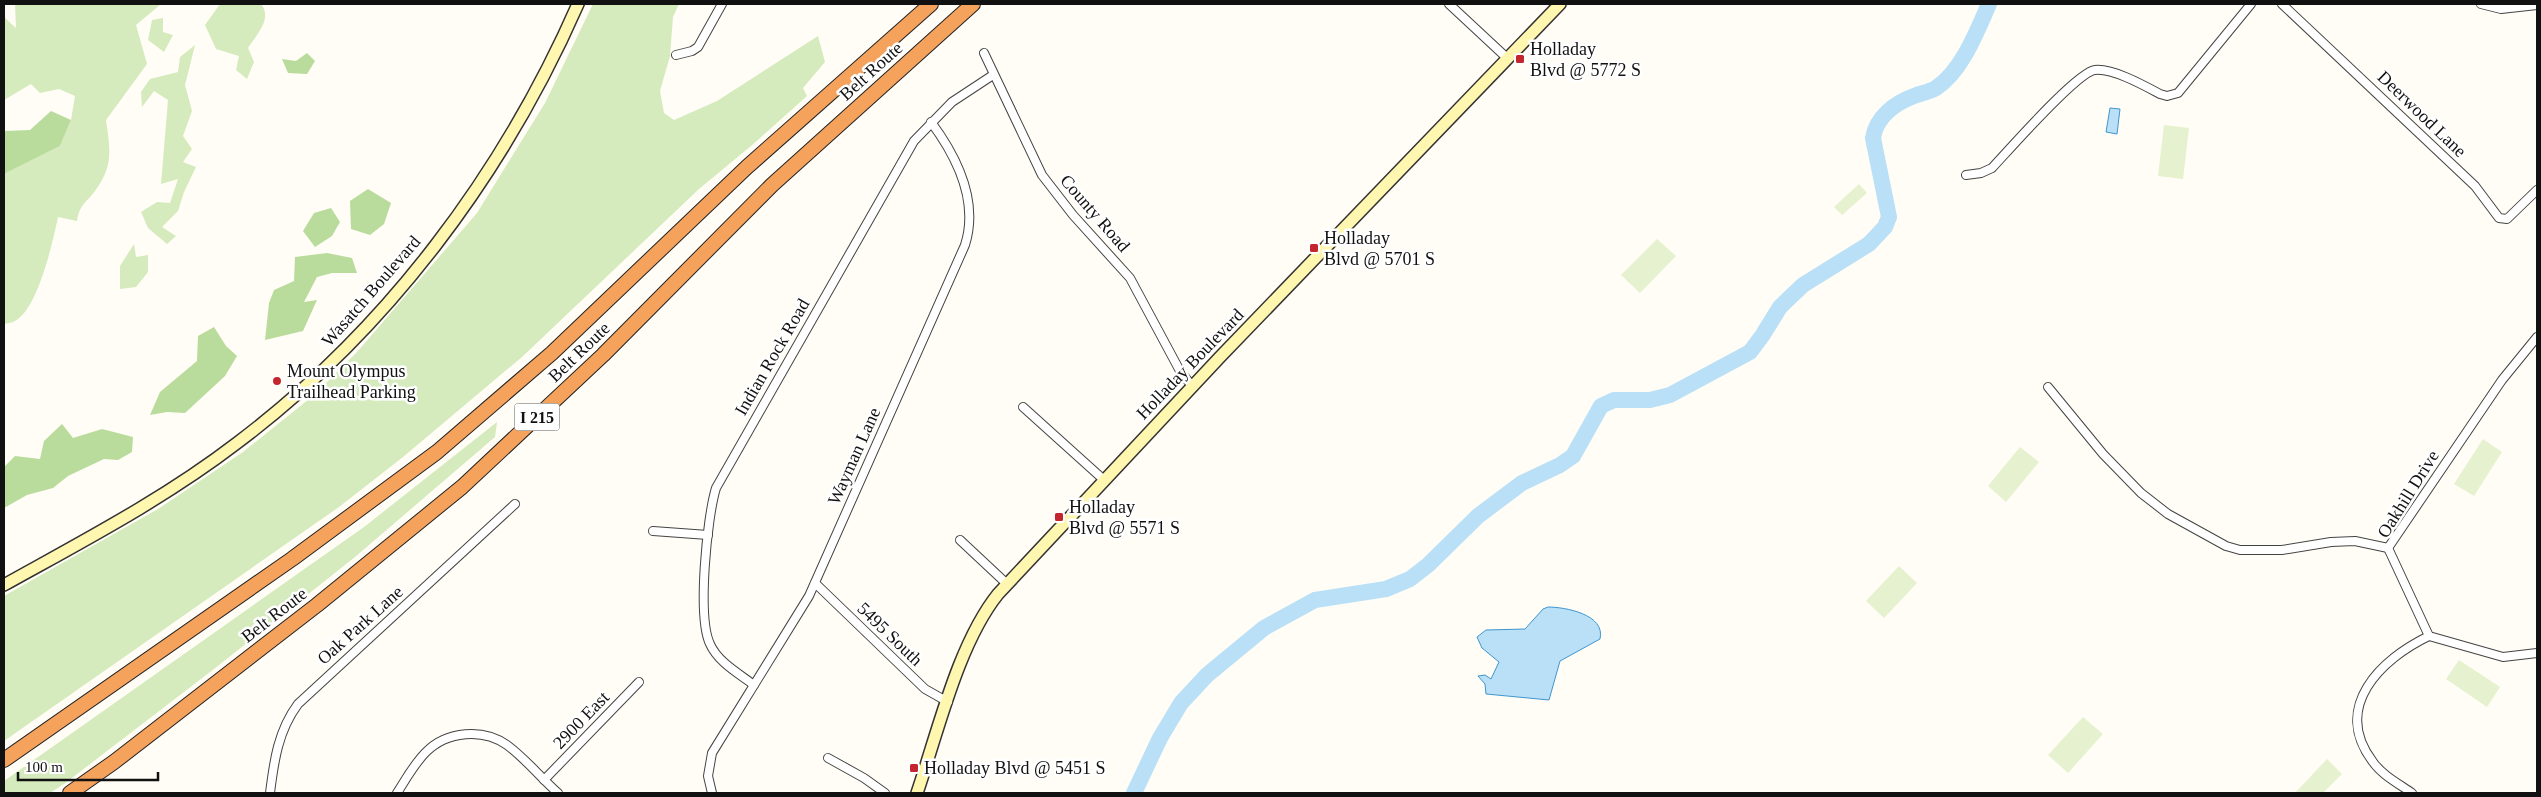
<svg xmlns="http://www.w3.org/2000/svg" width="2541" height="797" viewBox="0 0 2541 797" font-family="'Times New Roman',serif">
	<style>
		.green { fill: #d5ebbd }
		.forest { fill: #b9dc9c }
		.pitch { fill: #e6f2cf }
		.water { fill: #b9e0f7; stroke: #3f96cf }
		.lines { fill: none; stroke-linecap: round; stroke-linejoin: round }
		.river { stroke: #b9e0f7; stroke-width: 16 }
		.street-casing { stroke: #444; stroke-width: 10 }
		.secondary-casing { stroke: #333; stroke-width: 14 }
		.highway-casing { stroke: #222; stroke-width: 16 }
		.street { stroke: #fff; stroke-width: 8 }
		.secondary { stroke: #fff6b0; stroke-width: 11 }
		.highway { stroke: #f5a25d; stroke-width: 14 }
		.poi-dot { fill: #c4262e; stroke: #fff; stroke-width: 2 }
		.labels { text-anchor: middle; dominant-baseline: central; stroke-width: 5; stroke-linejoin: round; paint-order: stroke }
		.shield { fill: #fff; stroke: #585858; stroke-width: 1 }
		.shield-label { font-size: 16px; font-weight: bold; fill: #111 }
		.poi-label { font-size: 18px; fill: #111; stroke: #fff; text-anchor: start }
		.street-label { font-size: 18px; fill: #111; stroke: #fff }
	</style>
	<rect width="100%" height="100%" fill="#fffdf5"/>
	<!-- green -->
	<g class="green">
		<path d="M15,4H161L136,25L147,64L106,120C110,149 114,165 95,191C85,204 80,204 77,221L58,217C53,241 38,309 15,321C12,323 7,323 4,324V174L60,146L71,120L75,96L59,89L40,93L31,84L4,100V17L16,28Z"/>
		<path d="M220,4H261C273,19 256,35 248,48L254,62L247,79L236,70L239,56L216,49L205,25Z"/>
		<polygon points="593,4 679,4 673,17 670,56 660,91 664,113 674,120 717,101 818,36 825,62 803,88 807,96 751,146 699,189 522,357 403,457 339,507 4,741 4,596 158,509 243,452 314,395 357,352 477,213 545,103"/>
		<polygon points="163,18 163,32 173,35 164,52 148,40 152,20"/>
		<polygon points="195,45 185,85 192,111 183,136 192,149 183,162 196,167 184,192 178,211 162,227 176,236 167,244 148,228 141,212 157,202 170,203 178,179 161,184 168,100 154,91 142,107 141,92 150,79 178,72 180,57"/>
		<polygon points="134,244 136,257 148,255 148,272 136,287 120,289 120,266"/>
		<polygon points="497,422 495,437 355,557 214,669 64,784 50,793 4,793 4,781 364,527"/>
	</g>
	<!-- forest -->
	<g class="forest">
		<polygon points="307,53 315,61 307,74 288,73 282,59 296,61"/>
		<polygon points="51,111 71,120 60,146 4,174 4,131 30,130"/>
		<polygon points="368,189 391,203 384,224 370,235 351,229 350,201"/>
		<polygon points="331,208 340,222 332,236 315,247 303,231 314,213"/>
		<polygon points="327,253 352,258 357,273 332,273 317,277 304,302 317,300 303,331 265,340 269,303 274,290 294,281 295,257"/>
		<polygon points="214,327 226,346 237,356 225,376 185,413 167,412 150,415 160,392 197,361 198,336"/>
		<polygon points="62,424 73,438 102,429 133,437 132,452 118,460 104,459 68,476 53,488 27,495 4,508 4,467 15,456 40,459 44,441"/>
	</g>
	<!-- pitch -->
	<g class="pitch">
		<polygon points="2164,125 2189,128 2183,179 2158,176"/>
		<polygon points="1859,184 1867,193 1842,215 1834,207"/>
		<polygon points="1657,239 1676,256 1640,293 1621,275"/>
		<polygon points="2483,439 2502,452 2474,496 2454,484"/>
		<polygon points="2020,447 2039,462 2006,502 1988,486"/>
		<polygon points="1899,566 1917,583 1884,618 1866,601"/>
		<polygon points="2459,660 2500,687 2487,707 2446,679"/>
		<polygon points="2083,717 2103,734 2068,773 2048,755"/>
		<polygon points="2327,759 2342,774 2323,793 2295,793"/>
	</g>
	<!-- water -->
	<g class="water">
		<polygon points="2110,108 2120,109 2117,134 2106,132"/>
		<path d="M1548,607C1564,607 1606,614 1600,639L1560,661L1549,700L1486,694L1485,684L1478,676L1485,675L1491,679L1499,662L1482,648L1477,637L1486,630L1525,629L1543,609Z"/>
	</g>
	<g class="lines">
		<!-- river -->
		<path class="river" d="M1134,793L1160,738L1181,703L1207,675L1264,628L1315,600L1386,589L1410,579L1428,565L1478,516L1522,483L1560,465L1573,456L1601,406L1614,400H1650L1670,395L1750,352L1762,336L1780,307L1803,285L1869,244L1885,227L1889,217L1873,138C1876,117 1895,103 1914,96C1921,93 1930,92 1936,88C1962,71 1977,31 1989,4"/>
		<defs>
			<g id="street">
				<polyline points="1449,4 1507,58"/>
				<polyline points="2282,4 2475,186 2499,218 2507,219 2537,190"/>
				<polyline points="2481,4 2501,9 2537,5"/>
				<polyline points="984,53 1042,175 1073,215 1130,278 1180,371 1193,387"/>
				<polyline points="676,55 692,51 698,47 722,4"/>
				<path d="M1966,175L1981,173L1992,168C2009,150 2077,72 2095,70C2113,68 2145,86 2160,94L2167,96L2178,93L2251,4"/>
				<polyline points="2048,387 2103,454 2141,493 2168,514 2226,546 2240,550 2282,550 2331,542 2355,541 2388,548"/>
				<polyline points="1023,407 1104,480"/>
				<polyline points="653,531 708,535"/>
				<polyline points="960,540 1007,584"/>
				<polyline points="2388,548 2502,380 2537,337"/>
				<polyline points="2388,548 2429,636 2503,657 2537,653"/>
				<polyline points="815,583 925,689 948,702"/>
				<path d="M754,685C738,673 718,662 710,644C697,617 707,517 716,488L914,141L952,102L993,75"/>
				<polyline points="828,758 864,778 885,793"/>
				<polyline points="544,780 639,682"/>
				<path d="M270,793C274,761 278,731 298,704L515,504"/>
				<path d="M397,793C406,779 414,764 426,752C447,731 483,728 507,745C526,759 541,778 558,793"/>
				<path d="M712,793L708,776L712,753L809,596L965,245C979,201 957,157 931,122"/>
				<path d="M2412,793C2399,784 2382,775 2373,762C2331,707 2381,659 2429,636"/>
			</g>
			<g id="secondary">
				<path d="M4,585C83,541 164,499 237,443C386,331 503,175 578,4"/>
				<path d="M917,793C938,732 958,644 998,594L1220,357L1560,4"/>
			</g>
			<g id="highway">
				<polyline points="4,760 292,559 437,452 552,353 747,167 931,4"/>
				<polyline points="70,793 114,762 317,605 462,487 603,355 772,185 973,4"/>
			</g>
		</defs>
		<!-- street casing -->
		<use href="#street" class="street-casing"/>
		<!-- secondary casing -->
		<use href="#secondary" class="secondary-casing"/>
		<!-- highway casing -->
		<use href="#highway" class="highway-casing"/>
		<!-- street -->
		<use href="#street" class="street"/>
		<!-- secondary -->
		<use href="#secondary" class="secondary"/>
		<!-- highway -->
		<use href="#highway" class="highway"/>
	</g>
	<!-- markers -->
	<g class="poi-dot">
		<rect x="1515" y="54" width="10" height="10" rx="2.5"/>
		<rect x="1309" y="243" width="10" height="10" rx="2.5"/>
		<circle cx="277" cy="381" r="5"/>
		<rect x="1054" y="512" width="10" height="10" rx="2.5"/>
		<rect x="909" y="763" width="10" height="10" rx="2.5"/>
	</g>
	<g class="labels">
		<!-- shield labels -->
		<rect class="shield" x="514.5" y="403.5" width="45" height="27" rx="4"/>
		<g class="shield-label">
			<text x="537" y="417">I 215</text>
		</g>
		<!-- poi labels -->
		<g class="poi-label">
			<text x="1530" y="49">Holladay<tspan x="1530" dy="21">Blvd @ 5772 S</tspan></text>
			<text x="1324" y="238">Holladay<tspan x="1324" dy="21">Blvd @ 5701 S</tspan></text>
			<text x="287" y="371">Mount Olympus<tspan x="287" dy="21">Trailhead Parking</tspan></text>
			<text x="1069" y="507">Holladay<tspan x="1069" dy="21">Blvd @ 5571 S</tspan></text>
			<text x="924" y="768">Holladay Blvd @ 5451 S</text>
		</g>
		<!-- street labels -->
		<g class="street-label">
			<text transform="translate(871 71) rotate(-42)">Belt Route</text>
			<text transform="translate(2422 114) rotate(44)">Deerwood Lane</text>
			<text transform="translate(1095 213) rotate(49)">County Road</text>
			<text transform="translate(371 291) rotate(-49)">Wasatch Boulevard</text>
			<text transform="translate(579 352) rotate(-44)">Belt Route</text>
			<text transform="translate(772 357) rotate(-60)">Indian Rock Road</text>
			<text transform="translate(1190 364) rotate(-46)">Holladay Boulevard</text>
			<text transform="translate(854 456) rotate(-66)">Wayman Lane</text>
			<text transform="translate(2408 494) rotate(-58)">Oakhill Drive</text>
			<text transform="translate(274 615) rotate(-38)">Belt Route</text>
			<text transform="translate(360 625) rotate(-42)">Oak Park Lane</text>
			<text transform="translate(890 634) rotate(44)">5495 South</text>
			<text transform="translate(581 720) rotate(-46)">2900 East</text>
		</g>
	</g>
	<!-- border -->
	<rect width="2541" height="797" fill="none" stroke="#111111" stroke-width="10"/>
	<!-- scale -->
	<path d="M18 772v8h140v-8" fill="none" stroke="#111111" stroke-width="2.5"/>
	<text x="25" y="772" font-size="15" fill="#111111" stroke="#ffffff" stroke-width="4" paint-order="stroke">100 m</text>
</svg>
